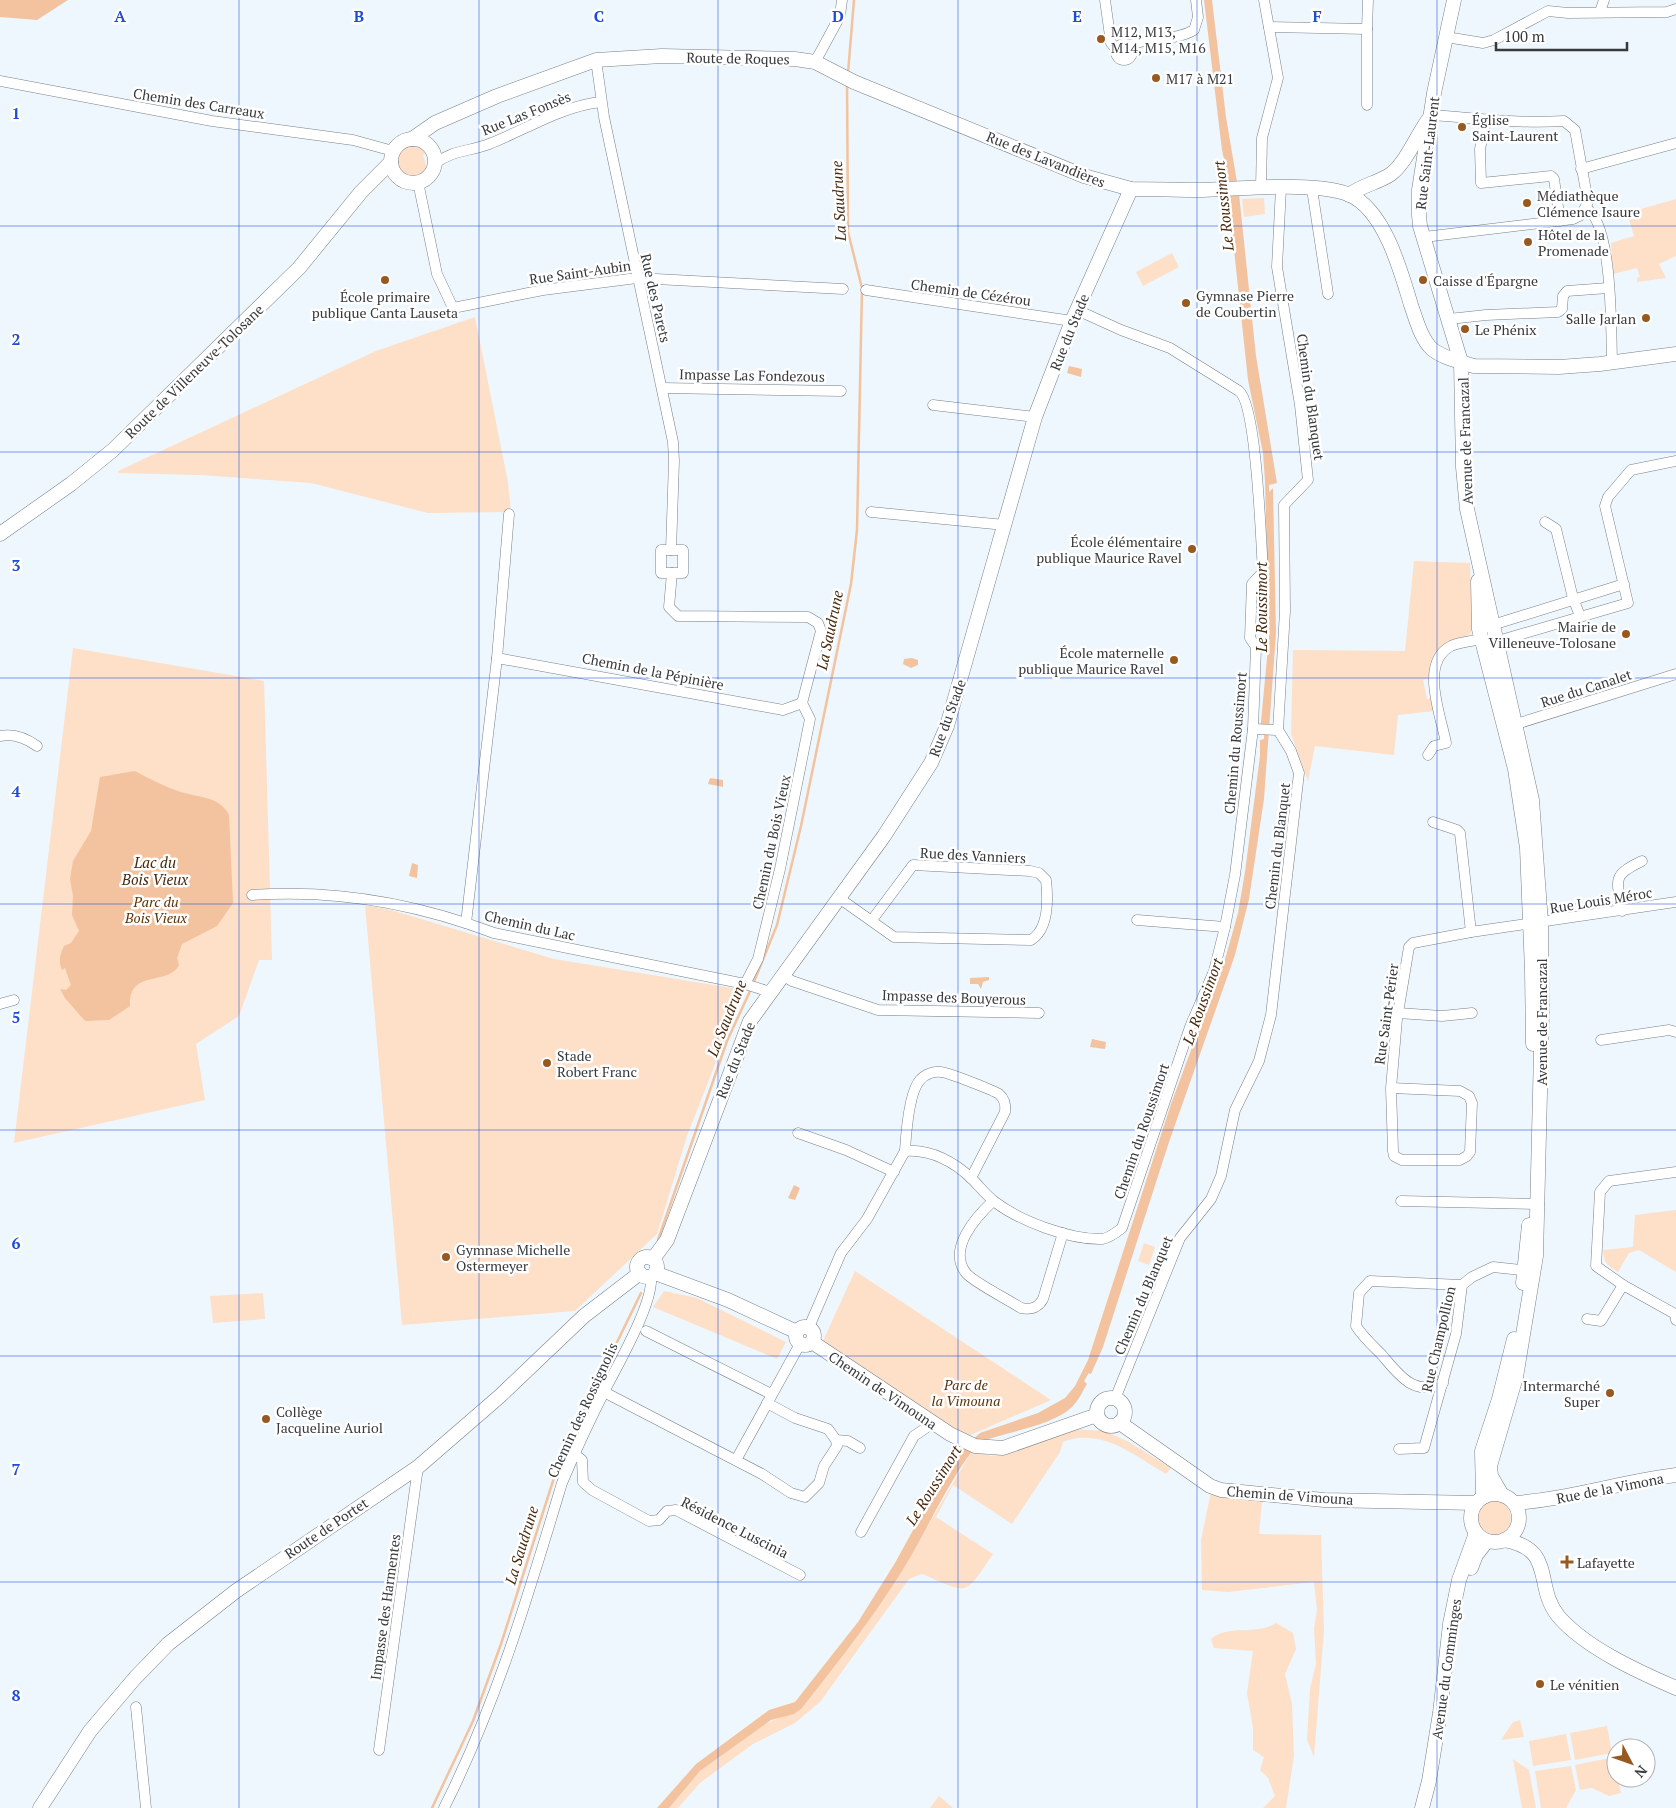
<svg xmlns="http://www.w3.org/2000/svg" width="1676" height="1808" viewBox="0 0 1676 1808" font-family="'PT Serif',serif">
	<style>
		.green { fill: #fedfc7 }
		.water { fill: #f2c39e }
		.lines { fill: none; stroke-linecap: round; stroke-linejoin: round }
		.stream { stroke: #f2c39e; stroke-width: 2.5 }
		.street-casing { stroke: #798087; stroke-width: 11 }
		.secondary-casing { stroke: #798087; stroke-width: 15 }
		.street { stroke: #fff; stroke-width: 10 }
		.secondary { stroke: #fff; stroke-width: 14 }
		.grid { fill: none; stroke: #1d4ed8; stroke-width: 1; stroke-opacity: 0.55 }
		.poi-dot { fill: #97591f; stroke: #fff; stroke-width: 2 }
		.labels { text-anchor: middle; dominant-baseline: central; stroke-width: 5; stroke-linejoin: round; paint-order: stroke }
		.poi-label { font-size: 14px; fill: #373a3d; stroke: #fff; text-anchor: start }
		.street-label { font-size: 14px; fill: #373a3d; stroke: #fff }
		.park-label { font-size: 14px; font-style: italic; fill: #5d3205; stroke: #fff }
		.water-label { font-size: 15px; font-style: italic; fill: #48290d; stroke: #fff }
		.grid-label { font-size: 16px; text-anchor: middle; font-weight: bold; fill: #1d4ed8; stroke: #fff; stroke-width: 5; stroke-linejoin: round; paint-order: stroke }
	</style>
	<rect width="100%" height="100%" fill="#eef7fe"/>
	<!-- green -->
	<g class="green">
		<polygon points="410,146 421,148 427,153 423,155 427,169 416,177 406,175 398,167 398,156 405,148"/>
		<polygon points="1264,198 1265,214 1244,217 1242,199"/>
		<polygon points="1676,199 1676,256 1659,264 1666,278 1637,282 1637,278 1640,277 1637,268 1613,274 1611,243 1634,236 1627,213"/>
		<polygon points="1172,253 1179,267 1143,286 1136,272"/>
		<polygon points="475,317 508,482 511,512 428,513 311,483 200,475 118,473 118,471 376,351"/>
		<path d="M1414,561L1470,563L1472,630L1470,634C1451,647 1429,653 1429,678L1423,680L1427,699L1433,698L1435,711L1398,715L1394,755L1315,746L1308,781L1291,734L1293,650L1405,651Z"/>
		<polygon points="73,648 264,681 272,960 259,960 239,1016 196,1044 205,1100 14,1143"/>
		<polygon points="365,905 391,910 554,959 744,990 687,1136 657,1234 575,1311 402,1325"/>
		<path d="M1676,1210V1272L1639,1250L1629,1253L1618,1272C1608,1266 1603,1263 1603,1250L1633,1247L1635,1215Z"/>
		<polygon points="1144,1243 1155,1247 1149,1265 1138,1261"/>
		<polygon points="855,1271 1051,1400 968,1436 953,1431 822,1343"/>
		<polygon points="664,1291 697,1298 786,1342 777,1359 653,1307"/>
		<polygon points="263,1293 265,1319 213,1323 210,1296"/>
		<path d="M1073,1429L1105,1431L1129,1442L1171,1468L1166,1474C1135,1456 1101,1427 1063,1442L1060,1452L1012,1524L953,1485L936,1517L993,1554C963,1598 970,1594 922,1574L909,1579L820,1702L795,1723L753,1744L700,1783L678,1808H669L700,1771L761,1726L803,1707L888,1593L972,1451L991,1456L1038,1443Z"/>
		<polygon points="1211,1492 1262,1500 1259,1534 1321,1535 1324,1631 1314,1757 1307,1740 1310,1689 1316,1664 1314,1628 1317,1610 1314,1582 1228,1592 1202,1590 1201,1540"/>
		<circle cx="1493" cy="1518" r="18"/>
		<path d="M1276,1623L1293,1633L1296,1649L1285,1674L1292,1704L1294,1756L1286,1808H1263L1275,1796L1268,1778L1260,1770L1264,1757L1253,1750V1728L1247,1693L1253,1651L1214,1648L1211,1639C1228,1624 1256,1636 1276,1623Z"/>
		<polygon points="1520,1720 1524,1737 1501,1740 1513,1722"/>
		<polygon points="1607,1726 1612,1753 1575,1760 1570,1733"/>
		<polygon points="1566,1734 1571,1760 1533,1766 1529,1741"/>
		<polygon points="1615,1757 1616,1778 1618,1778 1621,1793 1609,1796 1592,1788 1580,1790 1575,1765"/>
		<polygon points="1513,1759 1529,1770 1536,1808 1522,1808"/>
		<polygon points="1571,1766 1576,1790 1566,1808 1541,1808 1535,1771"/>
		<polygon points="939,1796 953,1808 930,1808"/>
	</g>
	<!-- water -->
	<g class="water">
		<polygon points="0,0 68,0 37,20 0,17"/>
		<polygon points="1204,0 1212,0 1226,117 1237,182 1229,182 1222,150"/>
		<path d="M1228,194H1239L1256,356L1277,483L1269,485V492L1273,488L1276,633L1264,799L1249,899L1235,955L1169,1142L1103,1347L1091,1374L1086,1372L1083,1380L1087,1384C1082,1392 1079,1400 1072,1407C1052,1426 1006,1432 980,1442L972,1440L980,1433L1038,1413L1065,1398L1075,1386L1088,1360L1171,1104L1226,956L1238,913L1245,872L1260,756V740L1264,739V733L1260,732L1269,637L1265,481L1263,453L1248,380Z"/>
		<polygon points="1069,366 1082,369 1081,377 1067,373"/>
		<polygon points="912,658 918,660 918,665 911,668 903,664 904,659"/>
		<path d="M135,771C148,778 163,786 178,791C197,798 219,795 229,815L233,903L217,926L182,944L177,958L179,965C167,987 129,968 130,1006L109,1020L85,1021L65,998L60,989L66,990L71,985L65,968L62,970C58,961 60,955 64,946L71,943L79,931L72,915L73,896L70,879L73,861L91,831L100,777C113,775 122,773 135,771Z"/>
		<polygon points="710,778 723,780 723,787 708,784"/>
		<polygon points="412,863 418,865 417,878 409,876"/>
		<polygon points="989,977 989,980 983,982 981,989 978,984 970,984 970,978"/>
		<polygon points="1092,1039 1106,1042 1105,1049 1090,1047"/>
		<polygon points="794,1185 800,1188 795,1200 788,1198"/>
		<path d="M962,1448L972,1451C948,1484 931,1521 911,1556C879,1611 840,1659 802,1708L794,1714L771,1720L700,1771L669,1808H657L696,1764L769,1710L795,1702L858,1622L895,1563L941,1479Z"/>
	</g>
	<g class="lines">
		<!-- stream -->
		<g class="stream">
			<polyline points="848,73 854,0"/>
			<polyline points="753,984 777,925 801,826 851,584 857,530 862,288 848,232 847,84"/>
			<polyline points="658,1240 727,1041 751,989"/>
			<polyline points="1082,1382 1089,1370"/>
			<polyline points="432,1808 473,1721 501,1644 560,1459 641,1293"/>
		</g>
		<defs>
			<g id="street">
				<polyline points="1105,0 1111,43 1116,49"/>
				<polyline points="1600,12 1604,0"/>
				<polyline points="1269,27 1367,29 1368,0"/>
				<polyline points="1367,29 1367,105"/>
				<polyline points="1446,37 1483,43 1494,40 1548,11 1568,13 1667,12 1676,9"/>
				<circle cx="1124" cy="52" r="8"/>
				<path d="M1129,46C1149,35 1174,42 1194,30L1198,17L1196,0"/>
				<polyline points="596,60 604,117 673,442 674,461 671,550"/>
				<polyline points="815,62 840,16 842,0"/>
				<polyline points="0,81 212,121 353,140 393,151"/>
				<polyline points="1486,121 1480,149 1481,183 1551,176 1554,179 1560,221"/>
				<path d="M434,164C455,149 468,152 489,144C525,130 562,106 601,102"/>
				<polyline points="1581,169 1676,143"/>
				<polyline points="418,182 437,274 453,308 543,290 637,278 843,289"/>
				<polyline points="1261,188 1262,138 1278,78 1264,0"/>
				<polyline points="1312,189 1328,294"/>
				<path d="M1586,208C1613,223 1611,332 1612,363"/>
				<path d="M1424,237L1573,219L1581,215L1588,202L1575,130L1564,121C1519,124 1476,118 1431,115"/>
				<polyline points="866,290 1072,321"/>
				<polyline points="1449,319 1486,315 1558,312 1562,309 1563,296 1567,291 1608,288"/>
				<polyline points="662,388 841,391"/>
				<polyline points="933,405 1035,417"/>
				<polyline points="871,512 1005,525"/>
				<polyline points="1545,522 1556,529 1573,598 1580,616"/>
				<rect x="661" y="550" width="22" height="23"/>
				<polyline points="672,573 669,607 678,616 808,617 818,623 821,631 802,703"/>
				<polyline points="1486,627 1624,584"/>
				<polyline points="1491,643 1628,603 1605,506 1608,497 1631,470 1676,461"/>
				<polyline points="497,658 783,710 802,703"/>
				<polyline points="1510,726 1676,674"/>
				<polyline points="1253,729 1278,730"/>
				<path d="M0,736C14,733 26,738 37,746"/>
				<path d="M1428,755L1434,746L1446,743C1441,715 1419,663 1451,646C1460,642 1472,641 1482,639"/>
				<polyline points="1433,822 1457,830 1460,833 1471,932"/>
				<path d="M252,895C336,889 415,903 494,933L745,984L764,990L769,994"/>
				<path d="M839,898L894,937L1031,940C1049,929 1048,898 1046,880L1039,873L1030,871L913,865L872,920"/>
				<path d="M1622,911C1617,879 1611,876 1642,861"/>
				<polyline points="1137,920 1225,927"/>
				<polyline points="466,923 497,658 509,514"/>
				<polyline points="784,976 792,981 878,1010 1039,1013"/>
				<polyline points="745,984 758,959 780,869 810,719 802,703"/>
				<polyline points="0,1004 14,1000"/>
				<polyline points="1398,1013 1442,1016 1472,1013"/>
				<polyline points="1601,1040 1669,1030 1676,1032"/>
				<polyline points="1391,1088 1460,1091 1469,1096 1472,1103 1470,1152 1467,1156 1460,1160 1402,1160 1394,1156 1393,1151 1391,1088 1397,1019 1409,947 1413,943 1471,932 1676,902"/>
				<polyline points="798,1133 846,1150 894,1172"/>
				<path d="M905,1151C906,1134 909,1092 920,1080C925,1074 934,1071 941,1072C947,1072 995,1091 999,1094C1005,1099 1006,1105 1005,1112L971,1178"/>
				<polyline points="1676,1172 1609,1181 1600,1192 1596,1266 1623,1285 1675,1314 1676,1320"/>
				<path d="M993,1201C976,1217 947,1249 966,1273C973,1282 1009,1300 1021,1308C1031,1310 1038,1308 1043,1299L1063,1233"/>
				<polyline points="1401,1201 1539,1204"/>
				<polyline points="1587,1319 1601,1321 1623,1285"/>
				<path d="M809,1327L841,1253L867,1219L905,1151C931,1149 955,1162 973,1180C980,1187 987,1196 995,1202C1020,1221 1070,1240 1102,1239C1109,1238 1117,1232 1122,1228L1190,1027L1214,971L1225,927L1235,875L1253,729L1256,647L1250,638L1252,584L1263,572C1261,543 1257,405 1239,391L1170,348L1121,330L1077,310"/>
				<polyline points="646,1331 771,1394"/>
				<path d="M1443,1383C1414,1397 1399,1375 1382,1355C1373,1346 1363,1337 1356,1326L1359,1293L1370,1281L1462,1285"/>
				<polyline points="604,1392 762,1474 791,1493 805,1497 819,1483 824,1466 837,1446 836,1440 828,1429 795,1418 767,1403"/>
				<polyline points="1115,1399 1180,1238 1211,1199 1221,1176 1235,1110 1259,1061 1271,1015 1299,773 1291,751 1278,730 1285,611 1284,505 1308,480 1300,405 1277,267 1281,188"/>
				<polyline points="836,1440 848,1441 860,1448"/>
				<polyline points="1399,1449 1424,1448 1456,1334 1462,1285 1472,1277 1493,1267 1531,1271"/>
				<polyline points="574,1454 582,1460 583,1482 592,1490 649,1521 659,1520 667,1511 676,1510 800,1575"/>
				<polyline points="736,1460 800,1344"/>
				<polyline points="861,1532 914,1436 933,1423"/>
				<polyline points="136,1707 146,1808"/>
				<polyline points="379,1750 418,1467"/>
				<path d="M444,1808C496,1705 529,1593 562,1483C575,1452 589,1422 604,1392C617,1366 654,1303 651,1276"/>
			</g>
			<g id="secondary">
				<polyline points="1454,0 1434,93 1419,190 1419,215 1420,226 1461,362 1463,467 1467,509 1532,800 1541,923 1542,1011 1536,1256 1516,1377 1490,1466 1491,1476 1502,1495"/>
				<path d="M412,139L435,123L497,96L596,60L662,56L795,59L815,62L854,82L1084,176L1131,189C1155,189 1179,190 1203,190C1239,189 1320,181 1350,195C1385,211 1401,272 1411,305C1416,319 1421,339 1432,349C1443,358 1461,362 1474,366L1559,367L1600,364L1676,354"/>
				<circle cx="413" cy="161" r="22"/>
				<path d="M1349,195C1362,185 1378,183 1391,174C1407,162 1418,132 1431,116"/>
				<polyline points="0,534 71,484 113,450 299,268 361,192 391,162"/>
				<polyline points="1478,581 1479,629 1515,769 1527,848 1532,971 1533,1044"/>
				<circle cx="647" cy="1267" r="10"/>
				<polyline points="653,1259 667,1240 750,1021 884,836 931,763 947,726 1035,417 1072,321 1131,189"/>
				<polyline points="655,1273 728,1300 797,1332"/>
				<polyline points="1523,1283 1529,1225"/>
				<circle cx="805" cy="1336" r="9"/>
				<polyline points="812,1342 950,1434 975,1446 1003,1448 1097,1415"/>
				<circle cx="1111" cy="1412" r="14"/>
				<polyline points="1120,1423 1210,1486 1221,1490 1324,1500 1476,1503"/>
				<circle cx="1495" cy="1518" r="24"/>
				<polyline points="1483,1497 1482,1451 1499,1399 1514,1339"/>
				<path d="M1514,1503C1569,1499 1621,1482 1676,1475"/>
				<path d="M1504,1540C1557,1549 1533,1586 1559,1617C1586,1648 1639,1672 1676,1688"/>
				<polyline points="1471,1568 1476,1555 1487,1541"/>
				<polyline points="40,1808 90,1731 135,1678 168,1644 236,1591 418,1467 500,1396 584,1316 640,1273"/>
				<polyline points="1422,1808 1429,1781 1440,1713 1450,1624 1459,1580 1476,1533"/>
			</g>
		</defs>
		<!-- street casing -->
		<use href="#street" class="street-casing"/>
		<!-- secondary casing -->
		<use href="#secondary" class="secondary-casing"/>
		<!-- street -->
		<use href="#street" class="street"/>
		<!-- secondary -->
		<use href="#secondary" class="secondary"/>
	</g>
	<!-- grid -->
	<path class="grid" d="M239,0V1808M479,0V1808M718,0V1808M958,0V1808M1197,0V1808M1437,0V1808M0,226H1676M0,452H1676M0,678H1676M0,904H1676M0,1130H1676M0,1356H1676M0,1582H1676"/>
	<!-- markers -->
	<g class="poi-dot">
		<circle cx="1101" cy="39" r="5"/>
		<circle cx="1156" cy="78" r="5"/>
		<circle cx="1462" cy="127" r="5"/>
		<circle cx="1527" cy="203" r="5"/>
		<circle cx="1528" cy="242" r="5"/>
		<circle cx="385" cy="280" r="5"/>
		<circle cx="1423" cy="280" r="5"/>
		<circle cx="1186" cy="303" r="5"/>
		<circle cx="1646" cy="318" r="5"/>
		<circle cx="1465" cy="329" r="5"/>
		<circle cx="1192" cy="549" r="5"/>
		<circle cx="1626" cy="634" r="5"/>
		<circle cx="1174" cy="660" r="5"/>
		<circle cx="547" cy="1063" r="5"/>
		<circle cx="446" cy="1257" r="5"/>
		<circle cx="1610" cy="1393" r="5"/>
		<circle cx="266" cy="1419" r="5"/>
		<path d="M1564.5 1554.5h5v5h5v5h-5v5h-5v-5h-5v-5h5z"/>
		<circle cx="1540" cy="1684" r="5"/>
	</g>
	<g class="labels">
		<!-- poi labels -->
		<g class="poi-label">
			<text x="1111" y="31">M12, M13,<tspan x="1111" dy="16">M14, M15, M16</tspan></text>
			<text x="1166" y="78">M17 à M21</text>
			<text x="1472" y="119">Église<tspan x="1472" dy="16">Saint-Laurent</tspan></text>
			<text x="1537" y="195">Médiathèque<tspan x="1537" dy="16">Clémence Isaure</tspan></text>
			<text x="1538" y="234">Hôtel de la<tspan x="1538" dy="16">Promenade</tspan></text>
			<text x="1433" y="280">Caisse d'Épargne</text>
			<text x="1196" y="295">Gymnase Pierre<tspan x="1196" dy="16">de Coubertin</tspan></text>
			<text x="385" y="296" text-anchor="middle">École primaire<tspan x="385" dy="16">publique Canta Lauseta</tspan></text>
			<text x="1636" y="318" text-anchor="end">Salle Jarlan</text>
			<text x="1475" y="329">Le Phénix</text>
			<text x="1182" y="541" text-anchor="end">École élémentaire<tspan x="1182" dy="16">publique Maurice Ravel</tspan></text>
			<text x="1616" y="626" text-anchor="end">Mairie de<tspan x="1616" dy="16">Villeneuve-Tolosane</tspan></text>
			<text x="1164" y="652" text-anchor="end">École maternelle<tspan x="1164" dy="16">publique Maurice Ravel</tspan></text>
			<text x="557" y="1055">Stade<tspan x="557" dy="16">Robert Franc</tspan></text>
			<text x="456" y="1249">Gymnase Michelle<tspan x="456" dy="16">Ostermeyer</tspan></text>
			<text x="1600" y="1385" text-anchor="end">Intermarché<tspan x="1600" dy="16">Super</tspan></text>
			<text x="276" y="1411">Collège<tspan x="276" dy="16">Jacqueline Auriol</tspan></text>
			<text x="1577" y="1562">Lafayette</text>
			<text x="1550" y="1684">Le vénitien</text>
		</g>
		<!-- street labels -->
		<g class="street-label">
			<text transform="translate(738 58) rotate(1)">Route de Roques</text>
			<text transform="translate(199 103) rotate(9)">Chemin des Carreaux</text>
			<text transform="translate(526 113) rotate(-22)">Rue Las Fonsès</text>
			<text transform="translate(1427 153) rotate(-83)">Rue Saint-Laurent</text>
			<text transform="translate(1046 159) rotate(22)">Rue des Lavandières</text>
			<text transform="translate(580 272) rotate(-8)">Rue Saint-Aubin</text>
			<text transform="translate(971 292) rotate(8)">Chemin de Cézérou</text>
			<text transform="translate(656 298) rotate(77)">Rue des Parets</text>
			<text transform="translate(1069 332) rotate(-68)">Rue du Stade</text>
			<text transform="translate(194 371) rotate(-44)">Route de Villeneuve-Tolosane</text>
			<text transform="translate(752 375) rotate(1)">Impasse Las Fondezous</text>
			<text transform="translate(1311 397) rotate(82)">Chemin du Blanquet</text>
			<text transform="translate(1465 441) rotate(-92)">Avenue de Francazal</text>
			<text transform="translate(653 671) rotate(11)">Chemin de la Pépinière</text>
			<text transform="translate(1586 688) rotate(-18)">Rue du Canalet</text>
			<text transform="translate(947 718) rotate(-70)">Rue du Stade</text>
			<text transform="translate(1235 743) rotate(-85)">Chemin du Roussimort</text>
			<text transform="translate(771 842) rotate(-78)">Chemin du Bois Vieux</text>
			<text transform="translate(1277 846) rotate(-83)">Chemin du Blanquet</text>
			<text transform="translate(973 855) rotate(3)">Rue des Vanniers</text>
			<text transform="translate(1601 900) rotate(-9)">Rue Louis Méroc</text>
			<text transform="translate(530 925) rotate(13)">Chemin du Lac</text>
			<text transform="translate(954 997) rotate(2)">Impasse des Bouyerous</text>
			<text transform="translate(1386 1014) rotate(-82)">Rue Saint-Périer</text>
			<text transform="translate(1541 1022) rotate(-90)">Avenue de Francazal</text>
			<text transform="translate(735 1060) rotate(-68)">Rue du Stade</text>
			<text transform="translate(1141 1131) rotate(-71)">Chemin du Roussimort</text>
			<text transform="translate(1143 1295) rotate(-67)">Chemin du Blanquet</text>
			<text transform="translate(1438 1339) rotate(-77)">Rue Champollion</text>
			<text transform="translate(883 1390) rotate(34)">Chemin de Vimouna</text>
			<text transform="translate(582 1410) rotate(-65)">Chemin des Rossignolis</text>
			<text transform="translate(1610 1488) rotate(-11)">Rue de la Vimona</text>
			<text transform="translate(1290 1495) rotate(4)">Chemin de Vimouna</text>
			<text transform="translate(735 1527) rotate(27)">Résidence Luscinia</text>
			<text transform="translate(326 1528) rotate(-34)">Route de Portet</text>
			<text transform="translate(385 1607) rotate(-82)">Impasse des Harmentes</text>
			<text transform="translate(1446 1669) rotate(-82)">Avenue du Comminges</text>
		</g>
		<!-- park labels -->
		<g class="park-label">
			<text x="156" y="901">Parc du<tspan x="156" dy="16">Bois Vieux</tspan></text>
			<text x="966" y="1384">Parc de<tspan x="966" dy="16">la Vimouna</tspan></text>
		</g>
		<!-- water labels -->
		<g class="water-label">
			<text transform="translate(838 201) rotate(-93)">La Saudrune</text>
			<text transform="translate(1223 206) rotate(-96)">Le Roussimort</text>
			<text transform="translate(1261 607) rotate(-90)">Le Roussimort</text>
			<text transform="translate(829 630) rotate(-78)">La Saudrune</text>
			<text x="155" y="862">Lac du<tspan x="155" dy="17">Bois Vieux</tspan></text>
			<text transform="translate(1202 1001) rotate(-70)">Le Roussimort</text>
			<text transform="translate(726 1018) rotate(-68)">La Saudrune</text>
			<text transform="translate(933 1485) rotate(-58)">Le Roussimort</text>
			<text transform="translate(521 1545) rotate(-73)">La Saudrune</text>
		</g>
	</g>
	<g class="grid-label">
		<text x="120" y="22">A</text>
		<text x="359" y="22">B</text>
		<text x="599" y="22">C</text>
		<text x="838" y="22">D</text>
		<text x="1077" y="22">E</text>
		<text x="1317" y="22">F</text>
		<text x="16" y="119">1</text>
		<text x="16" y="345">2</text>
		<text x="16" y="571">3</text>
		<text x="16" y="797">4</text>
		<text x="16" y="1023">5</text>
		<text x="16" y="1249">6</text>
		<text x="16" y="1475">7</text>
		<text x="16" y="1701">8</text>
	</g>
	<!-- north arrow -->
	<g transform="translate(1631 1763) rotate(131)"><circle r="24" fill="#ffffff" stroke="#afb0b1"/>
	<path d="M0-4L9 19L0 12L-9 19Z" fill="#97591f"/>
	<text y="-8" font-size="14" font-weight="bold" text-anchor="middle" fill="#373a3d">N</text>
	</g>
	<!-- scale -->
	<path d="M1496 42v8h131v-8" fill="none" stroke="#373a3d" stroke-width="2.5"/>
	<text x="1504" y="42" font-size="15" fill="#373a3d" stroke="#ffffff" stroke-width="4" paint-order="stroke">100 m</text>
</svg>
